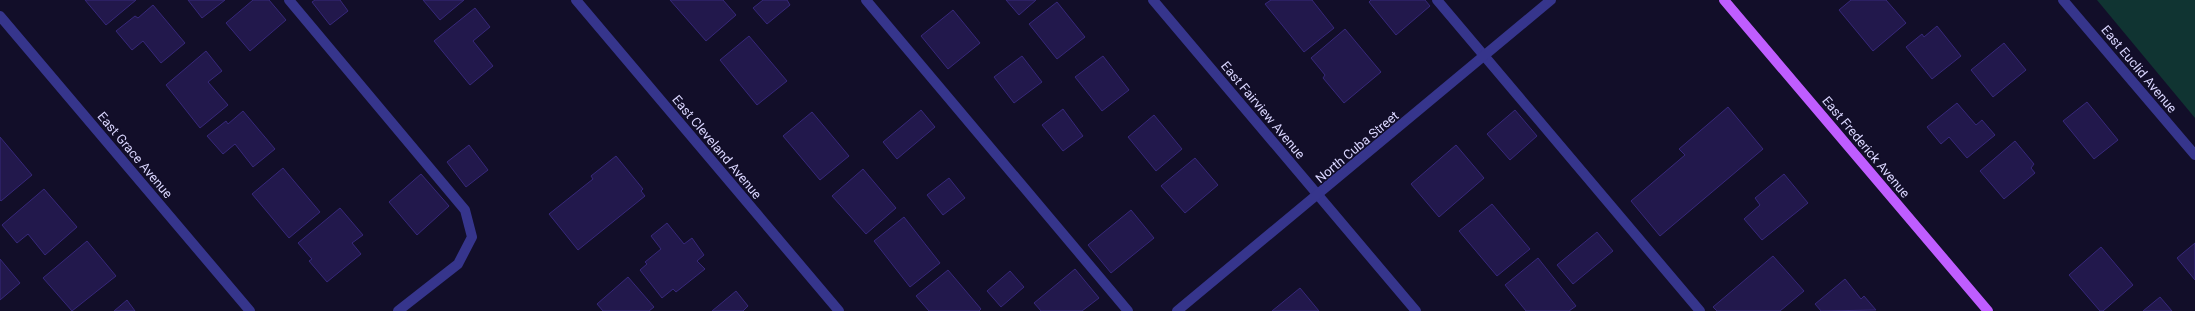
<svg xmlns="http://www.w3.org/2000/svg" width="2195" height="311" viewBox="0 0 2195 311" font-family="Roboto,sans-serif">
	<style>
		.green { fill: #103432 }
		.building { fill: #22184c; stroke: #37287a }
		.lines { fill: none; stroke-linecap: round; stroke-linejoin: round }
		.minor { stroke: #36358c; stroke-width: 10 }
		.major { stroke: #bf5dff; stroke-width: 10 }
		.labels { text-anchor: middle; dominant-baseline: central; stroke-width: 3; stroke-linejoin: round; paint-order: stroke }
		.street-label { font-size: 13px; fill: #dad6ff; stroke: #120e29 }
	</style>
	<rect width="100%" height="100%" fill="#120e29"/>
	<!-- green -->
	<polygon class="green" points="2097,0 2195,0 2195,118"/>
	<!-- building -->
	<g class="building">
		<polygon points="85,0 136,0 106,25"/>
		<polygon points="188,0 225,0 202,18"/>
		<polygon points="253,0 269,0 286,20 250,51 226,23"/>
		<polygon points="315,0 340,0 348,11 330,25 312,2"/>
		<polygon points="423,0 464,0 440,20"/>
		<polygon points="670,0 723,0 736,15 706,41"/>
		<polygon points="763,0 787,0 790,5 767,24 753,8"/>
		<polygon points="1006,0 1036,0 1019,15"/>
		<polygon points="1271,0 1312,0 1334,28 1304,52 1265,4"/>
		<polygon points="1371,0 1425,0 1430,6 1396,35 1369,2"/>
		<polygon points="1851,0 1886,0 1906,23 1873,51 1839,10"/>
		<polygon points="1057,2 1085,37 1057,59 1029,24"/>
		<polygon points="153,5 185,43 161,63 143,41 132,50 116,31 135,16 138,18"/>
		<polygon points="475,8 490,27 473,41 493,66 470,85 434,41"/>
		<polygon points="953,10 980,43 948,69 921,36"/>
		<polygon points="1937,26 1961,56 1932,79 1906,47 1922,34 1924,37"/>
		<polygon points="1345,29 1381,72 1344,103 1323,78 1325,75 1311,58"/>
		<polygon points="749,36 787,81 757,105 720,60"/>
		<polygon points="2004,43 2026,70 1993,97 1971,70"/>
		<polygon points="206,51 222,71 208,82 228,105 200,128 166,85"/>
		<polygon points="1022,56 1042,82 1014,103 994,77"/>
		<polygon points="1103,56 1129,90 1102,111 1075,77"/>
		<polygon points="2087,102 2118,140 2094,159 2063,121"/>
		<polygon points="1957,103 1976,125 1982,120 1995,135 1967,158 1949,137 1941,144 1927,127"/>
		<polygon points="1728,107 1763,149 1660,236 1631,201 1685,155 1679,149"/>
		<polygon points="1063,109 1083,136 1063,151 1042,125"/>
		<polygon points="921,110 935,127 897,159 883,142"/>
		<polygon points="1515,110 1537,136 1510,160 1487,134"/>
		<polygon points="243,111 275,149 253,167 235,144 223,154 207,136 226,121 228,124"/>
		<polygon points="812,112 849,156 820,180 783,136"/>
		<polygon points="1154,115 1182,149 1156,171 1128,137"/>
		<polygon points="0,137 32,175 1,201 0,200"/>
		<polygon points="2015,141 2034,164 2031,168 2035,173 2004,199 1980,171"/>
		<polygon points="469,145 488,170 466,187 447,162"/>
		<polygon points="1456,145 1484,178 1439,217 1411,184"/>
		<polygon points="616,156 643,189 641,191 645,196 578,250 549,214 593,179 591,176"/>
		<polygon points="1195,158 1218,185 1185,213 1161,186"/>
		<polygon points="283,168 320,212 289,238 252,194"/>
		<polygon points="863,169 896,208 866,234 832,196"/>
		<polygon points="421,174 449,206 417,235 389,202"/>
		<polygon points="1784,174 1808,203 1762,240 1744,219 1760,205 1755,198"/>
		<polygon points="949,178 965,198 943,215 927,195"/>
		<polygon points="44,189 77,227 45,255 28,234 17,243 2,225"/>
		<polygon points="1492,204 1530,249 1497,276 1459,231"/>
		<polygon points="340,208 363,235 352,243 361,254 327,282 309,261 312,259 298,243"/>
		<polygon points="1131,210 1154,238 1111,273 1088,245"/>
		<polygon points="904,217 940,263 910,287 874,241"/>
		<polygon points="667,223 684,244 692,238 704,255 697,261 705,269 676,292 673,289 662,298 640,270 647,264 645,262 661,249 651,236"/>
		<polygon points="1597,232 1613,251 1573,284 1557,265"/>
		<polygon points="87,241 116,276 72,311 43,278"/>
		<polygon points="2195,243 2195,280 2177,258"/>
		<polygon points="2101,247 2133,285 2103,311 2100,311 2069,275"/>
		<polygon points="1773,256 1804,291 1780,311 1717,311 1713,307"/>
		<polygon points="1538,258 1576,306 1569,311 1526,311 1505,285"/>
		<polygon points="0,259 20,283 0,300"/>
		<polygon points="1075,269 1099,298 1082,311 1041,311 1034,303"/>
		<polygon points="948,270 981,309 979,311 929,311 916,296"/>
		<polygon points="1010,271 1024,287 1001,307 987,291"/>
		<polygon points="628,277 654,307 649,311 603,311 597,304"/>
		<polygon points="1845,279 1861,299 1864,296 1876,310 1821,311 1815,304"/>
		<polygon points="1300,288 1319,311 1272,311"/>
		<polygon points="736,291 748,306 743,311 712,311"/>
		<polygon points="2160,297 2172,311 2143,311"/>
		<polygon points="127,300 135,311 114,311"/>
	</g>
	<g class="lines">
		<!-- minor -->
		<g class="minor">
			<polyline points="289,0 465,210 472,237 458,264 398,311"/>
			<polyline points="576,0 839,311"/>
			<polyline points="866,0 1128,311"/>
			<polyline points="1153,0 1416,311"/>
			<polyline points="1437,0 1700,311"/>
			<polyline points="2063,0 2195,155"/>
			<polyline points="0,16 250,311"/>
			<polyline points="1177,311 1551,0"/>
		</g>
		<!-- major -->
		<polyline class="major" points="1724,0 1988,311"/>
	</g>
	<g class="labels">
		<!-- street labels -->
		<g class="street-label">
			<text transform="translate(2139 69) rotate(50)">East Euclid Avenue</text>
			<text transform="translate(1263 110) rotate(50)">East Fairview Avenue</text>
			<text transform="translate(717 147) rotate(50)">East Cleveland Avenue</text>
			<text transform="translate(1357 147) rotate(-40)">North Cuba Street</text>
			<text transform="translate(1866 147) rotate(50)">East Frederick Avenue</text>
			<text transform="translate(135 155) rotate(50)">East Grace Avenue</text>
		</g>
	</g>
</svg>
